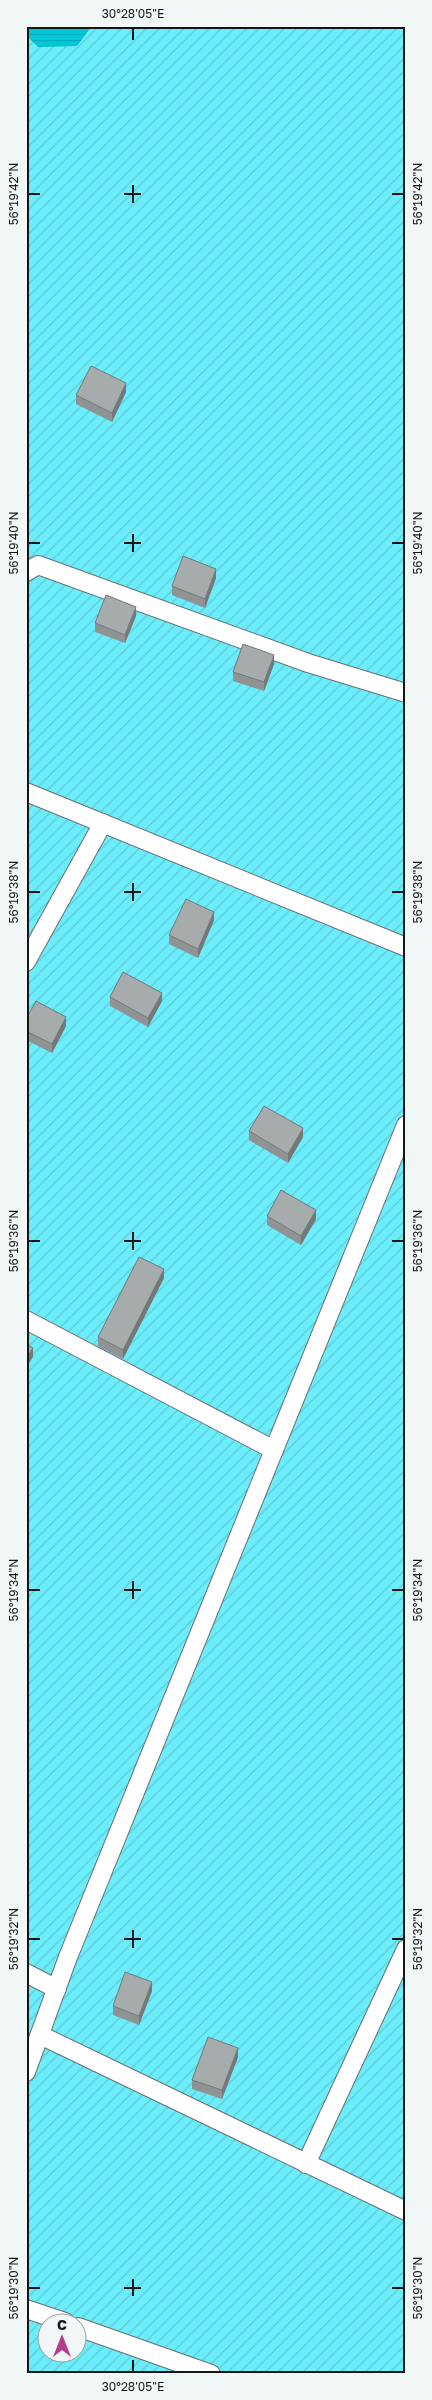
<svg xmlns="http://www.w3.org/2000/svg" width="432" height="2400" viewBox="0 0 432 2400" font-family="'Golos Text',sans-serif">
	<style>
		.garden { fill: url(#garden-furrows); fill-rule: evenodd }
		.water { fill: url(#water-rules) }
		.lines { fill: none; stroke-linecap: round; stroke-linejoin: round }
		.service-casing { stroke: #6a6f70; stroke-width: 20 }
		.service { stroke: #fff; stroke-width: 18 }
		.wall { fill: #8f9394 }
		.shaded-wall { fill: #747878 }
		.building { fill: #a6abac; stroke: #747878 }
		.ticks { fill: none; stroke: #151717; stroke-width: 2 }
		.neatline { fill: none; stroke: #151717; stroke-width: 2 }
		.ticks-label { font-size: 12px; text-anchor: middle; fill: #151717 }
	</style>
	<defs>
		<pattern id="garden-furrows" width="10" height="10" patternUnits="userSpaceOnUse" patternTransform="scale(1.25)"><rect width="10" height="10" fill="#6cedfc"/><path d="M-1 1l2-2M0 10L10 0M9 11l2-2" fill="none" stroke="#5dcad7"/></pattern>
		<pattern id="water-rules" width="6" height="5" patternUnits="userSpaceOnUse" patternTransform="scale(1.25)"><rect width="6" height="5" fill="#04c7d8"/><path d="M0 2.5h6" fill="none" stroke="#04aab9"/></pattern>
	</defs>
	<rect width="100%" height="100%" fill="#e3e9ea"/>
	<!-- garden -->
	<path class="garden" d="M26,26H406V2374H26ZM48,2322H78V2352H48Z"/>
	<!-- water -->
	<polygon class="water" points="26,26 92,26 77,46 38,47 26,35"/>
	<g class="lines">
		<defs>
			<g id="service">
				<polyline points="26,572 38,565 308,663 406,693"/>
				<polyline points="26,792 406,947"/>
				<polyline points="26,962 103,823"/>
				<polyline points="26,1320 274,1450"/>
				<polyline points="26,1973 57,1989"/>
				<polyline points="40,2035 406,2211"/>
				<polyline points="26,2072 68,1957 406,1125"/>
				<polyline points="306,2164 406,1949"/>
				<polyline points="26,2309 65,2322"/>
				<polyline points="78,2327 211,2374"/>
			</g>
		</defs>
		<!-- service casing -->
		<use href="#service" class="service-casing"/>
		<!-- service -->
		<use href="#service" class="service"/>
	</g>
	<!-- wall -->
	<g class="wall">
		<polygon points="126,392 112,422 76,404 76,395"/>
		<polygon points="216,578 205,608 172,595 172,586"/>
		<polygon points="136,616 125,643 95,632 95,623"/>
		<polygon points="274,664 264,691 233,681 233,672"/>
		<polygon points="214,920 198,958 169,944 169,935"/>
		<polygon points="110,997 162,1001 148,1027 110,1006"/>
		<polygon points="26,1019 66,1026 52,1053 26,1040"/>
		<polygon points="249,1131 303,1137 288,1163 249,1140"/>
		<polygon points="267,1216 316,1219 301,1245 267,1225"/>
		<polygon points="164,1278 123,1359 98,1346 98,1337"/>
		<polygon points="152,1991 139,2025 113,2015 113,2006"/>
		<polygon points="238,2057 222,2099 192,2089 192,2080"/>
	</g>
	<!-- shaded-wall -->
	<g class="shaded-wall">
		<polygon points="126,383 126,392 112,422 112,413"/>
		<polygon points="216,569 216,578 205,608 205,599"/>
		<polygon points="136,607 136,616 125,643 125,635"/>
		<polygon points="274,655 274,664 264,691 264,682"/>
		<polygon points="214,912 214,920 198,958 198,949"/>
		<polygon points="162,993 162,1001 148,1027 148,1018"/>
		<polygon points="66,1017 66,1026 52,1053 52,1044"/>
		<polygon points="303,1128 303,1137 288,1163 288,1154"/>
		<polygon points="316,1210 316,1219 301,1245 301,1236"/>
		<polygon points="164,1269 164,1278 123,1359 123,1350"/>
		<polygon points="33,1348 33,1357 26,1368 26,1359"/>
		<polygon points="152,1982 152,1991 139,2025 139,2016"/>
		<polygon points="238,2048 238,2057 222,2099 222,2090"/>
	</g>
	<!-- building -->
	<g class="building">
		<polygon points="91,366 126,383 112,413 76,395"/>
		<polygon points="183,556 216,569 205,599 172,586"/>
		<polygon points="106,595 136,607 125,635 95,623"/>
		<polygon points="243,644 274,655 264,682 233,672"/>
		<polygon points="186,899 214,912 198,949 169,935"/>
		<polygon points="123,972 162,993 148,1018 110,997"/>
		<polygon points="36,1001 66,1017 52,1044 26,1031 26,1019"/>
		<polygon points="264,1106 303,1128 288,1154 249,1131"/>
		<polygon points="281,1190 316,1210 301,1236 267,1216"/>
		<polygon points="139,1257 164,1269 123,1350 98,1337"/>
		<polygon points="26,1344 33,1348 26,1359"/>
		<polygon points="125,1972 152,1982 139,2016 113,2006"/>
		<polygon points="208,2037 238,2048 222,2090 192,2080"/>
	</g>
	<!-- ticks -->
	<path class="ticks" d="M133,28V40M133,185V203M28,194H40M124,194H141M392,194H404M133,534V552M28,543H40M124,543H141M392,543H404M133,883V901M28,892H40M124,892H141M392,892H404M133,1232V1250M28,1241H40M124,1241H141M392,1241H404M133,1581V1599M28,1590H40M124,1590H141M392,1590H404M133,1930V1948M28,1939H40M124,1939H141M392,1939H404M133,2279V2296M28,2288H40M124,2288H141M392,2288H404M133,2360V2372"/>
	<!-- border -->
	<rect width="432" height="2400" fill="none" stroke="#f1f7f7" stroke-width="55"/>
	<!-- north arrow -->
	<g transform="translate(62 2338)"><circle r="24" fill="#f1f7f7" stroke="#999d9d"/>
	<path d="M0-4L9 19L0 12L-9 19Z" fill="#b83c8d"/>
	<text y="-8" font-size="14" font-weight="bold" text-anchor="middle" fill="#151717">С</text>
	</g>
	<rect x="28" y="28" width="376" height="2344" class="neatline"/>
	<g class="ticks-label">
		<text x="133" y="18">30°28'05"E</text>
		<text transform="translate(14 194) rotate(-90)" y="4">56°19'42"N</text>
		<text transform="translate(418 194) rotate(-90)" y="4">56°19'42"N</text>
		<text transform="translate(14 543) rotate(-90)" y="4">56°19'40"N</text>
		<text transform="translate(418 543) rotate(-90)" y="4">56°19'40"N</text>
		<text transform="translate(14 892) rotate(-90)" y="4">56°19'38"N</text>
		<text transform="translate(418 892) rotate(-90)" y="4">56°19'38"N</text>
		<text transform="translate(14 1241) rotate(-90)" y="4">56°19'36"N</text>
		<text transform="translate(418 1241) rotate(-90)" y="4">56°19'36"N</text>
		<text transform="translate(14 1590) rotate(-90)" y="4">56°19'34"N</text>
		<text transform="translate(418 1590) rotate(-90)" y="4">56°19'34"N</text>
		<text transform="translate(14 1939) rotate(-90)" y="4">56°19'32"N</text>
		<text transform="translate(418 1939) rotate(-90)" y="4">56°19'32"N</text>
		<text transform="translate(14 2288) rotate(-90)" y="4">56°19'30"N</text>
		<text transform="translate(418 2288) rotate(-90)" y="4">56°19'30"N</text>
		<text x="133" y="2391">30°28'05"E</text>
	</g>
</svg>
